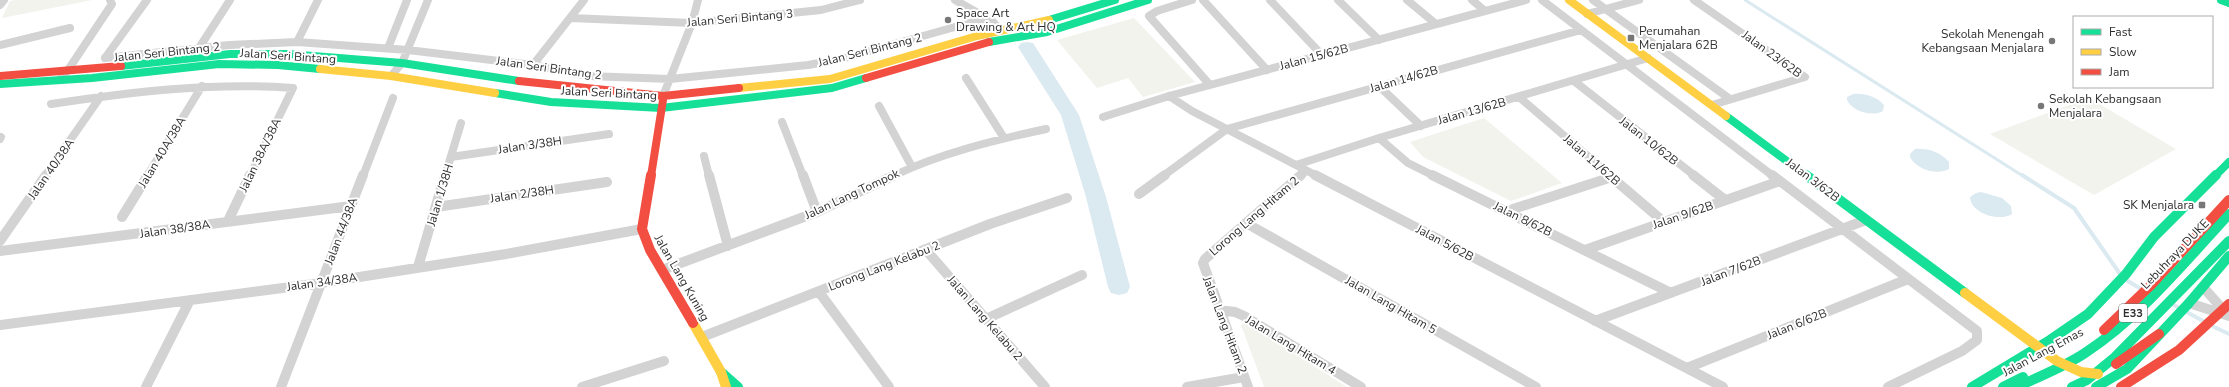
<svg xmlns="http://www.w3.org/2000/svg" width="2229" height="387" viewBox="0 0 2229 387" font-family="'Nunito Sans',sans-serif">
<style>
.green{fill:#f1f3ec}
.water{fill:#dbe9f0}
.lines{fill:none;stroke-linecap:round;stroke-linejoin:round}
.stream-far1{stroke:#dbe9f0;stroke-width:3}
.stream{stroke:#dbe9f0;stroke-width:4}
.river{fill:#dbe9f0;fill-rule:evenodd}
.street-far1{stroke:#d3d3d3;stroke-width:8}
.street{stroke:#d3d3d3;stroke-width:10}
.fast-far1{stroke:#16e098;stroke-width:8}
.fast{stroke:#16e098;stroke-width:10}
.slow-far1{stroke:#ffcf43;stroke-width:8}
.slow{stroke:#ffcf43;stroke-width:10}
.jam-far1{stroke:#f24e42;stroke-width:8}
.jam{stroke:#f24e42;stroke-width:10}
.poi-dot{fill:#777;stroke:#fff;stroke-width:1.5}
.labels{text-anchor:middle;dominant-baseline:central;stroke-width:4;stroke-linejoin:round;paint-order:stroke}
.shield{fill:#fff;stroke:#6d6d6d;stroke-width:1}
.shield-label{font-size:11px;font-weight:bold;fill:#2e2e2e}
.poi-label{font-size:12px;fill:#2e2e2e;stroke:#fff;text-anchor:start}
.street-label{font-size:12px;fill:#2e2e2e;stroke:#fff}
</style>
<rect width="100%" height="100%" fill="#fff"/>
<path class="green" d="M15,0h77l-90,18 8,-17z
M1134,18l61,64 -52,15 -15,-19 -31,10 -40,-48z
M2089,98l87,51 -82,46 -104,-61z
M1484,118l78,65 -51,18 -88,-44 -13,-15z
M1244,322l103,65h-83l-23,-62z"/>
<path class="water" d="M1853,94c11,-1 23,2 31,11l-1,6c-11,6 -30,1 -36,-11v-3z
M1915,149c13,-1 25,3 34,13v7c-12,7 -33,0 -39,-12v-3z
M1981,192l21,6 9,8 1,8c-12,8 -41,0 -42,-17l6,-4z"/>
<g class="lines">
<path class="stream-far1" d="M1745,0l278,176"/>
<path class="stream" d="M2022,175l52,33 46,66
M2126,280l17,10
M2172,304l33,18
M2214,327l15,7"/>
<path class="river" d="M1027,42l6,1 46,72 27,82 24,90 -3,6 -8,2 -8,-2 -3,-6 -22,-90 -25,-82 -43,-68 3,-4z"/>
<path class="street-far1" d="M955,0l37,21 9,9
M1192,0l-35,11 -8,5 61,69
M1203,0l64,70
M1270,0l52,55
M1338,0l41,40
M1407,0l29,24
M1472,0l13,11
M1542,0l231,176
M1593,0l137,99
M1694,0l111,77 -93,28
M0,5l4,-5
M1587,14l52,-14
M570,18l122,5 129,-13 39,-10
M297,42l21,-42
M0,45l70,-17
M199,48l31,-48
M388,48l19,-48
M105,58l124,-13 68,-3 111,8 125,15 55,11 82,3 138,-14 33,-6 146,-41
M105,58l42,-58
M533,65l51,-65
M391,76l11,-13 26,-63
M966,78l38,60
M59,80l9,-10 44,-66 -2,-4
M1574,81l121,95
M1379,86l42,40
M663,96l29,-73 6,-23
M1169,96l23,15 125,65
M1519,97l92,79
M51,104c81,-12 160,-22 242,-16l-43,88
M879,106l33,61
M1103,117l66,-21 357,-96
M782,122l21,54
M1379,138l29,25 26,13
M0,139l1,-2
M704,156l5,20
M451,157l158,-23
M1296,165l83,-27 269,-80
M45,176l56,-80
M147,176l55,-90
M363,176l30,-78
M445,176l16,-53
M893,176c48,-23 102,-36 153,-47
M1163,176l64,-47 354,-99
M1300,176l6,-5"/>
<path class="street" d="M709,175l19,71
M803,175l14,37
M1315,175l408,212
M1432,175l239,118
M1609,175l55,47
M1693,175l32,25
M1772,175l205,156v9l-15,11 -74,36
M1139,194l26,-19
M436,207l171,-25
M1507,211l105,-34
M122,217l26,-42
M228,221l22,-46
M1246,223l290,164
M0,241l46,-66
M926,250l119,137
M1585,250l195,-69
M0,251l351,-45
M418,267l27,-92
M662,270l155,-58 78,-37
M2203,287l23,26
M819,292l70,95
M2189,303l40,13
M1219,310l16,2 9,4 117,71
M986,319l96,-44
M1595,321l271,-101
M0,325l321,-42 185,-29 136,-25
M702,337l288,-113 77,-26
M1687,368l221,-89
M146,387l44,-87
M281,387l82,-212
M582,387l82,-26
M1187,387l57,-10
M1248,387l-45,-124 2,-4 96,-84"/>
<path class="fast-far1" d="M2221,0l8,3
M1049,20l66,-20
M989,42l58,-10 101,-32
M121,66l109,-12h58l114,9 117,18
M0,84l92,-6 127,-14 59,1 42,4
M495,93l56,9 110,6 171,-20 34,-10
M1726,116l81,60
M2215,176l14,-14"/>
<path class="fast" d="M1806,175l159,118
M721,372l17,15
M1972,387l78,-47 38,-26 38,-40 28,-37 62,-62
M2003,387l20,-10
M2017,387c23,-11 47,-20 68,-34 56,-37 99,-90 144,-139
M2072,387l15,-7 28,-23 114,-116
M2096,387l31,-18 62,-66 40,-47"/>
<path class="slow-far1" d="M1569,0l157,116
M320,69l71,7 104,17
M739,88l91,-9 147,-43 72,-16"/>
<path class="slow" d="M1965,293l92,68 24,11 17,2
M693,323l28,49 5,15"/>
<path class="jam-far1" d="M0,76l121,-10
M866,78l123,-36
M519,81l144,15 76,-8
M651,176l12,-76"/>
<path class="jam" d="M651,175l-9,54 8,21 43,73
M2104,330l46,-44 79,-86
M2116,364l43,-30
M2121,387l58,-37 50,-46"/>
</g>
<g class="poi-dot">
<circle cx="948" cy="20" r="4"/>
<rect x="1627" y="34" width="8" height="8" rx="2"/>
<circle cx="2052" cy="41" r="4"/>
<circle cx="2041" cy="106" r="4"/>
<rect x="2198" y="201" width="8" height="8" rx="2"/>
</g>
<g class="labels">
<rect class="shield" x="2119" y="304" width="28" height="18" rx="3"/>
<g class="shield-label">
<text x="2133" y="313">E33</text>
</g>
<g class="poi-label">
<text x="956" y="13">Space Art<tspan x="956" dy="14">Drawing &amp; Art HQ</tspan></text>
<text x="1639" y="31">Perumahan<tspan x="1639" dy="14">Menjalara 62B</tspan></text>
<text x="2044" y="34" text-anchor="end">Sekolah Menengah<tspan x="2044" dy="14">Kebangsaan Menjalara</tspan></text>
<text x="2049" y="99">Sekolah Kebangsaan<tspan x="2049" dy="14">Menjalara</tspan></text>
<text x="2194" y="205" text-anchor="end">SK Menjalara</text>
</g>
<g class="street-label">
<text transform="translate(740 18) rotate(-5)">Jalan Seri Bintang 3</text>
<text transform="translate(870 50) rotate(-14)">Jalan Seri Bintang 2</text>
<text transform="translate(167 52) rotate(-6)">Jalan Seri Bintang 2</text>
<text transform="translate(1772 54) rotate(36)">Jalan 23/62B</text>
<text transform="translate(288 56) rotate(4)">Jalan Seri Bintang</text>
<text transform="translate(1314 57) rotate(-15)">Jalan 15/62B</text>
<text transform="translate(549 68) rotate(8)">Jalan Seri Bintang 2</text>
<text transform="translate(1404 79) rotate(-16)">Jalan 14/62B</text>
<text transform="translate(609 93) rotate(3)">Jalan Seri Bintang</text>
<text transform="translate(1472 111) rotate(-16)">Jalan 13/62B</text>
<text transform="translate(1649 141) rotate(38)">Jalan 10/62B</text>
<text transform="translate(530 145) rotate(-8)">Jalan 3/38H</text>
<text transform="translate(162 152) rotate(-59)">Jalan 40A/38A</text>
<text transform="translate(260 155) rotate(-64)">Jalan 38A/38A</text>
<text transform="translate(1592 160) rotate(41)">Jalan 11/62B</text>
<text transform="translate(51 169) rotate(-55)">Jalan 40/38A</text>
<text transform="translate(1813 180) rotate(37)">Jalan 3/62B</text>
<text transform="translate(522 194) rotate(-8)">Jalan 2/38H</text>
<text transform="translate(852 194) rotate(-25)">Jalan Lang Tompok</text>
<text transform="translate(440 195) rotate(-73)">Jalan 1/38H</text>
<text transform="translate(1683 215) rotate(-19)">Jalan 9/62B</text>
<text transform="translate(1254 216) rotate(-41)">Lorong Lang Hitam 2</text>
<text transform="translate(1523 219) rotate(26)">Jalan 8/62B</text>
<text transform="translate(175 229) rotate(-8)">Jalan 38/38A</text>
<text transform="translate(341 231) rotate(-69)">Jalan 44/38A</text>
<text transform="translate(1445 243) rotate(28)">Jalan 5/62B</text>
<text transform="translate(2175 254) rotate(-46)">Lebuhraya DUKE</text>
<text transform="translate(884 266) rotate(-21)">Lorong Lang Kelabu 2</text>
<text transform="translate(1731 271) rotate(-21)">Jalan 7/62B</text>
<text transform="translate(682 278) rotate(60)">Jalan Lang Kuning</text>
<text transform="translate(322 282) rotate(-8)">Jalan 34/38A</text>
<text transform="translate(1391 305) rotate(30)">Jalan Lang Hitam 5</text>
<text transform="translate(985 318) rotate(49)">Jalan Lang Kelabu 2</text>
<text transform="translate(1797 324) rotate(-22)">Jalan 6/62B</text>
<text transform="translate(1225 325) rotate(69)">Jalan Lang Hitam 2</text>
<text transform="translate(1291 345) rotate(31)">Jalan Lang Hitam 4</text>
<text transform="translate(2043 352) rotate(-28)">Jalan Lang Emas</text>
</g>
</g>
<rect x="2073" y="16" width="140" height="72" fill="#ffffff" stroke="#ababab"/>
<rect x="2081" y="29" width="20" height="6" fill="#16e098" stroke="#ababab"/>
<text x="2109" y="36" font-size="12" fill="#2e2e2e">Fast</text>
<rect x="2081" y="49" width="20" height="6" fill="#ffcf43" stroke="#ababab"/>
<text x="2109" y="56" font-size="12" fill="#2e2e2e">Slow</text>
<rect x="2081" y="69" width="20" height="6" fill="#f24e42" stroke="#ababab"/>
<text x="2109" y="76" font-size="12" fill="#2e2e2e">Jam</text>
</svg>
